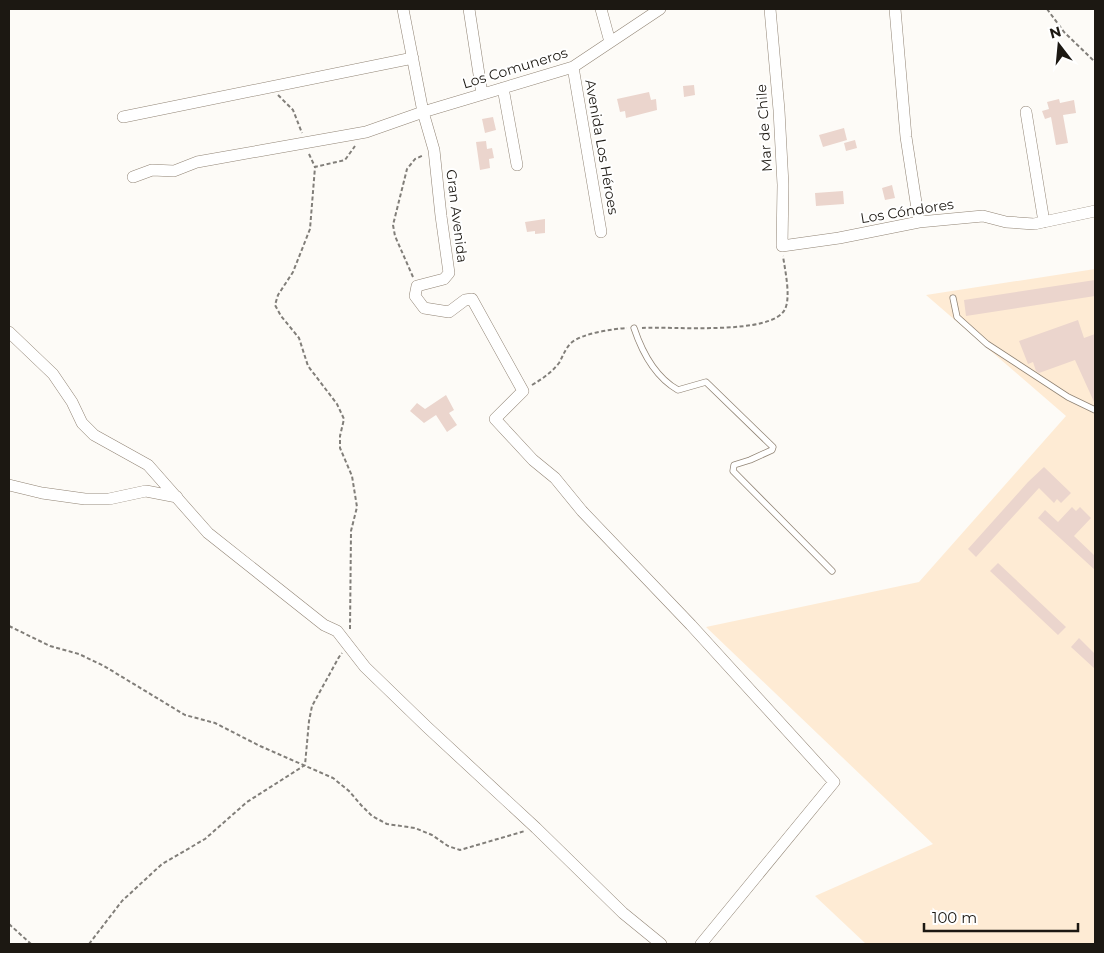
<svg xmlns="http://www.w3.org/2000/svg" width="1104" height="953" viewBox="0 0 1104 953" font-family="Montserrat,sans-serif">
<style>
.built{fill:#feebd4}
.building{fill:#ebd5cd}
.lines{fill:none;stroke-linecap:round;stroke-linejoin:round}
.lane-casing{stroke:#918475;stroke-width:7}
.street-casing{stroke:#918475;stroke-width:12}
.path{stroke:#817e79;stroke-width:2;stroke-dasharray:4 2.5;stroke-linecap:butt}
.lane{stroke:#fff;stroke-width:5.5}
.street{stroke:#fff;stroke-width:11}
.labels{text-anchor:middle;dominant-baseline:central;stroke-width:4;stroke-linejoin:round;paint-order:stroke}
.street-label{font-size:14px;fill:#1c1812;stroke:#fff}
</style>
<rect width="100%" height="100%" fill="#fdfbf7"/>
<path class="built" d="M1095,269v675h-229l-51,-48 118,-52 -227,-217 213,-45 147,-166 -140,-121z"/>
<path class="building" d="M694,85l1,10 -11,2 -1,-11z
M649,92l2,8 5,-1 1,11 -31,8 -1,-7 -5,1 -3,-13z
M1059,99l1,4 14,-3 2,13 -13,2 5,28 -12,2 -5,-28 -6,2 -3,-8 7,-2 -2,-7z
M493,117l3,13 -11,3 -3,-14z
M844,128l3,12 -24,7 -4,-12z
M855,140l2,8 -11,3 -2,-8z
M486,141l1,8 5,-1 2,10 -5,1 1,9 -10,2 -4,-28z
M892,185l3,13 -10,2 -3,-12z
M843,191l1,13 -28,2 -1,-13z
M545,219v14l-10,1v-3l-8,1 -2,-10z
M1095,280v16l-129,20 -2,-16z
M1078,320l6,18 11,-4v70l-20,-44 -36,13 -3,-2 -3,-9 -5,2 -9,-23z
M446,395l8,15 -5,3 8,12 -10,7 -11,-17 -12,8 -14,-12 7,-8 8,6z
M1044,467l27,26 -10,10 -4,-4 -3,4 -15,-15 -63,69 -8,-8 60,-67z
M1072,507l4,4 4,-4 11,11 -17,18 21,20v14l-57,-52 7,-8 13,12z
M998,563l68,64 -8,8 -68,-64z
M1079,638l16,16v15l-24,-22z"/>
<g class="lines">
<g class="lane-casing">
<path id="lane" d="M953,298l4,19 30,27 81,53 27,13
M634,328c8,24 21,49 44,62l28,-8 67,65 -1,3 -22,10 -16,5 -1,6 99,100"/>
</g>
<g class="street-casing">
<path id="street" d="M403,9l20,103 11,38 7,66 8,57 -5,6 -27,7 -2,10 9,12 25,4 16,-12 7,-1 51,92 -28,28 38,41 22,18 27,33 109,114 143,157 -133,162
M469,9l13,85
M601,9l9,33
M770,9l9,101 4,75 -1,61 57,-8 80,-16 64,-6 23,6 28,2 61,-13
M895,9l11,128 13,85
M573,67l28,165
M503,88l14,77
M1026,112l18,110
M123,117l290,-59
M133,177l19,-7 22,1 23,-9 169,-30 57,-20 150,-45 87,-58
M9,332l44,42 19,28 10,21 12,12 54,30 60,68 116,92 13,6 28,36 62,60 109,101 87,85 38,31
M9,485l33,8 43,6h24l37,-8 31,6"/>
</g>
<path class="path" d="M1047,9l17,23 31,30
M278,95l15,15 9,23
M309,154l6,13
M413,277l-18,-41 -2,-11 14,-56 8,-10 9,-4
M642,328c28,-2 131,8 143,-19 6,-12 0,-39 -2,-53
M532,385c10,-6 19,-12 27,-22 4,-7 6,-14 12,-20 11,-10 42,-14 56,-15
M9,626l41,20 29,8 25,12 81,49 30,8 45,23 73,32 16,13 12,14 11,11 15,8 28,4 17,7 16,11 12,4 65,-19
M350,629l1,-98 6,-24 -5,-31 -12,-28v-12l4,-17 -7,-15 -29,-38 -9,-28 -18,-22 -6,-11 3,-10 15,-23 17,-43 5,-62 30,-7 10,-14
M9,924l22,20
M89,944l33,-43 40,-37 43,-25 42,-37 58,-37 4,-44 3,-15 27,-49 3,-4"/>
<use href="#lane" class="lane"/>
<use href="#street" class="street"/>
</g>
<g class="labels">
<g class="street-label">
<text transform="translate(515 68) rotate(-17)">Los Comuneros</text>
<text transform="translate(764 128) rotate(-94)">Mar de Chile</text>
<text transform="translate(602 147) rotate(80)">Avenida Los Héroes</text>
<text transform="translate(907 211) rotate(-9)">Los Cóndores</text>
<text transform="translate(457 216) rotate(83)">Gran Avenida</text>
</g>
</g>
<rect width="1104" height="953" fill="none" stroke="#1c1812" stroke-width="20"/>
<g transform="translate(1059 45) rotate(344)" stroke="#ffffff" stroke-width="4" paint-order="stroke">
<path d="M0-4L9 19L0 12L-9 19Z" fill="#1c1812"/>
<text y="-8" font-size="14" font-weight="bold" text-anchor="middle" fill="#1c1812">N</text>
</g>
<path d="M924 923v8h154v-8" fill="none" stroke="#1c1812" stroke-width="2.5"/>
<text x="932" y="923" font-size="15" fill="#1c1812" stroke="#ffffff" stroke-width="4" paint-order="stroke">100 m</text>
</svg>
